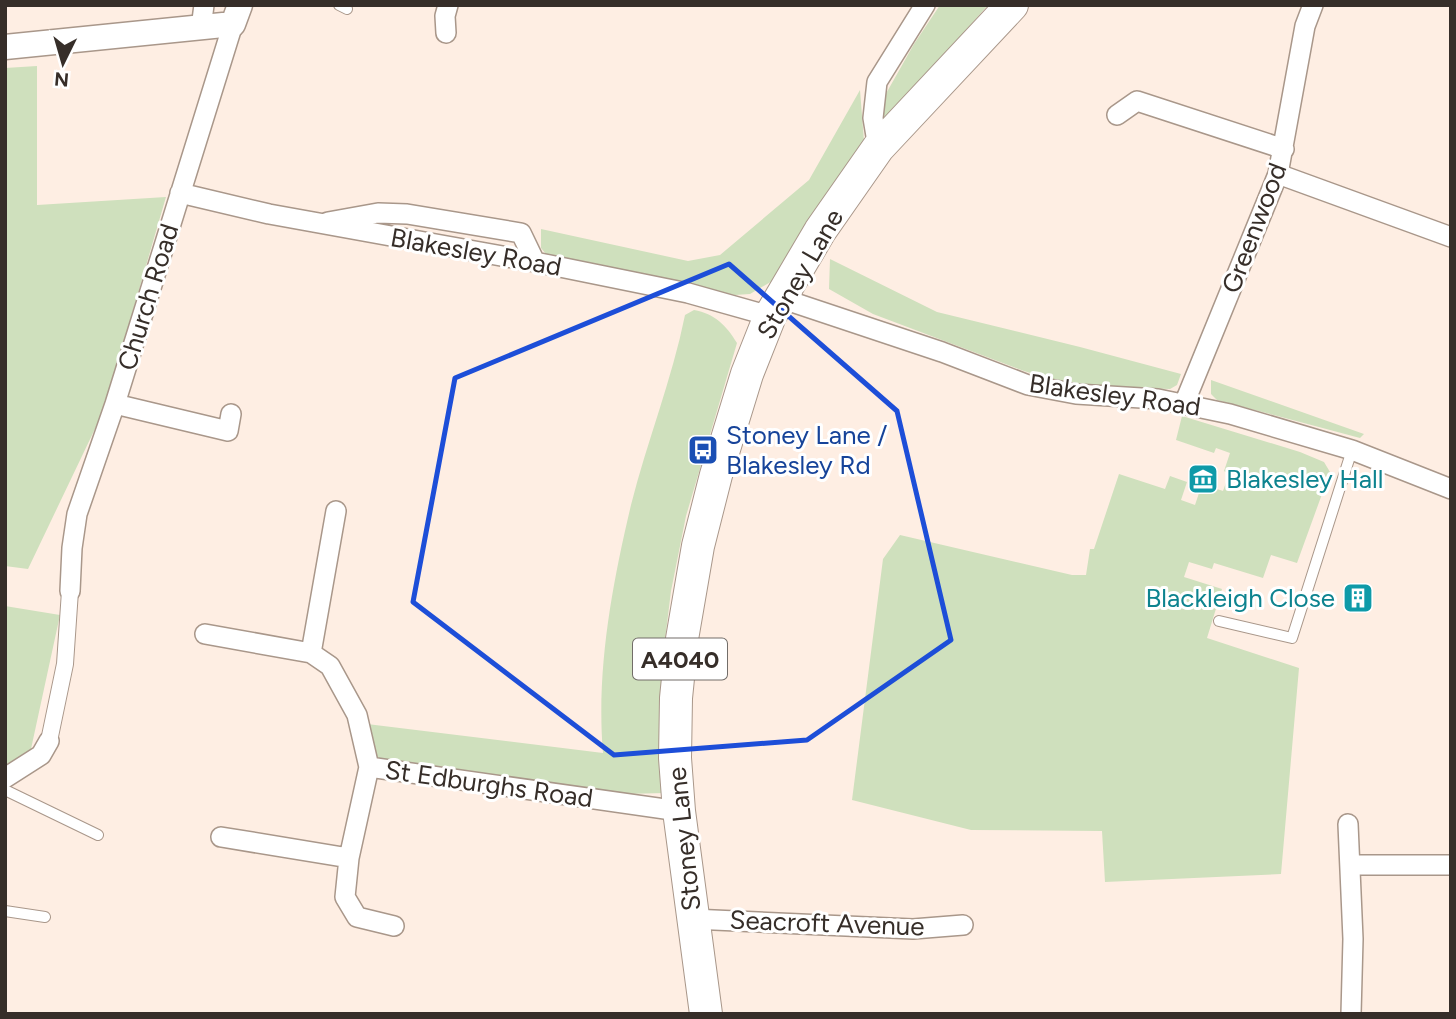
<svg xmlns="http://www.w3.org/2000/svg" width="1456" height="1019" viewBox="0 0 1456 1019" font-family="Figtree,sans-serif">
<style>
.green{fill:#cfe0bd}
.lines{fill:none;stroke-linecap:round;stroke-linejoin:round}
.service-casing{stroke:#a9978a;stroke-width:12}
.pedestrian-casing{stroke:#a9978a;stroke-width:18}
.minor-casing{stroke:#a9978a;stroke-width:22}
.tertiary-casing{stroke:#a9978a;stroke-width:27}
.primary-casing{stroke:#a9978a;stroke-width:34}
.service{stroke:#fff;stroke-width:10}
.pedestrian{stroke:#fff;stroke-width:16}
.minor{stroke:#fff;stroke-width:19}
.tertiary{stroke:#fff;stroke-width:24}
.primary{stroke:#fff;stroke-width:32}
.marked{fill:none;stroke:#1d4ed8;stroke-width:5;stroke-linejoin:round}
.labels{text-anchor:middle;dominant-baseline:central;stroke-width:6;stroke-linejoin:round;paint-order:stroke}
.shield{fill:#fff;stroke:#726d69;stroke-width:2}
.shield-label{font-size:24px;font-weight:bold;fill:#362e29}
.street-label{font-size:26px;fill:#362e29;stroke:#fff}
.transit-label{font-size:26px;fill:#164399;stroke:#fff;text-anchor:start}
.culture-label{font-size:26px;fill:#0d838f;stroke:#fff;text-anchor:start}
</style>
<rect width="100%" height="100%" fill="#feeee3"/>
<path class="green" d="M940,5h48l-108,123 -1,-22 35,-62z
M37,66v139l129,-8 -62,213 -76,159 -23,-3v-498z
M860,90l4,51 -90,139 -24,14 -15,1 -189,-41 -5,-6v-19l147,32 32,-6 89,-75z
M830,259l107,53 143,35 101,27 -4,11 -7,4 -98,-3 -48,-15 -151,-57 -44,-25z
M694,310c21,4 32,15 43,33l-51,173 -15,75 -8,65 2,137 -40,1 -249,-34 -9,-36 236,29c-7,-82 9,-168 28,-248 16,-64 41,-125 54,-190z
M1211,380l153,54 -4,4 -143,-38 -6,-6z
M1182,416l118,36 24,10 6,10 -33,91 -26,-8 -8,23 -49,-15 -2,6 -23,-7 -5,15 38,12 -15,49 92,30 -18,206 -176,8 -3,-51 -131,-1 -119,-30 31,-241 17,-24 172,40h14l4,-26h4l25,-75 46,15 5,-13 17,6 -6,18 14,5 7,-21 21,7 6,-17 -5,-3 6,-18 -14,-5 -2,5 -38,-13z
M5,606l55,9 -29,134 -26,17z"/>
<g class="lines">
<g class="service-casing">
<path id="service" d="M339,5l8,4
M1219,621l73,17 60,-188
M5,790l93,45
M5,911l40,6"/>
</g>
<g class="pedestrian-casing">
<path id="pedestrian" d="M49,741l16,-77 5,-73"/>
</g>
<g class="minor-casing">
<path id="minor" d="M201,28l3,-23
M446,33l-1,-17 3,-11
M1117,115l20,-14 147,48
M878,148l-5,-30 4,-36 48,-77
M1278,174l173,63
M180,193l89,21 266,48 153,31 82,23
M328,222l50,-9 29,1 114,19 14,29
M780,298l162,54 86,33 48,9 82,5 72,15 122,36 99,39
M115,404l113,27 3,-17
M1184,404l94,-230 27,-148 8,-21
M70,591l2,-43 5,-34 38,-110 118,-380
M205,634l106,19 19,13 27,49 12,52 310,44
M311,653l25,-142
M5,778l36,-23 8,-14
M1348,824l5,115 -2,75
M221,837l128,21 20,-91
M349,858l-4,39 12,20 37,9
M1351,865h100
M692,919l221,10 50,-4"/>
</g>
<g class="tertiary-casing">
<path id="tertiary" d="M5,47l228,-23 7,-19"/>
</g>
<g class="primary-casing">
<path id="primary" d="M706,1014l-27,-203 -4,-53 1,-60 6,-59 16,-93 18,-71 31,-101 23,-58 50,-85 58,-83 134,-143"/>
</g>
<use href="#service" class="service"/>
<use href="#pedestrian" class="pedestrian"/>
<use href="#minor" class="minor"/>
<use href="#tertiary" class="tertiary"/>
<use href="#primary" class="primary"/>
</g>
<path class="marked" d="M729,264l168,147 54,229 -144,100 -193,15 -201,-153 42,-224z"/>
<defs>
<g id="bus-square" transform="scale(1.575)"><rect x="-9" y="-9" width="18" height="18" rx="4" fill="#1a4fb4" stroke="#fff"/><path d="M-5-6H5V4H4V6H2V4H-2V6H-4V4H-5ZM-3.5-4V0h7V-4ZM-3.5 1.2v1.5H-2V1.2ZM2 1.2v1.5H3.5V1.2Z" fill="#fff"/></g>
<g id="museum-square" transform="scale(1.575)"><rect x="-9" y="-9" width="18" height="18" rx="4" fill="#0f9aa8" stroke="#fff"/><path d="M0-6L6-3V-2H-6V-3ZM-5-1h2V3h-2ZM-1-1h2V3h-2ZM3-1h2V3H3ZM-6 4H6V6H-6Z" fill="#fff"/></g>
<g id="building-square" transform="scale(1.575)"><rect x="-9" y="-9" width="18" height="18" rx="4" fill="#0f9aa8" stroke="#fff"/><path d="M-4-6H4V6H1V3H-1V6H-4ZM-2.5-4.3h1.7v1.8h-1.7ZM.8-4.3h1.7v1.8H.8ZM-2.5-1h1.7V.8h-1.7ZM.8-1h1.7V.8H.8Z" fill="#fff"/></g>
</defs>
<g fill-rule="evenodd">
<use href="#bus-square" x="703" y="450"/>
<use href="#museum-square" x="1203" y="479"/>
<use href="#building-square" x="1358" y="598"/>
</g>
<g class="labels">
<rect class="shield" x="633" y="638.5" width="94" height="41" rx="5"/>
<g class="shield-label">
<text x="680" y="659">A4040</text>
</g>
<g class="street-label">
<text transform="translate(1254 228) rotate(-69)">Greenwood</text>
<text transform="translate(476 252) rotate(10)">Blakesley Road</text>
<text transform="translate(800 274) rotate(-60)">Stoney Lane</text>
<text transform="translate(148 297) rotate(-73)">Church Road</text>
<text transform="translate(1115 395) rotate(8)">Blakesley Road</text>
<text transform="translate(489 784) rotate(8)">St Edburghs Road</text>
<text transform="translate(684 839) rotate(-96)">Stoney Lane</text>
<text transform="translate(827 923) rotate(2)">Seacroft Avenue</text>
</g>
<g class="transit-label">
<text x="726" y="435">Stoney Lane /<tspan x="726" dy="30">Blakesley Rd</tspan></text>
</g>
<g class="culture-label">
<text x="1226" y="479">Blakesley Hall</text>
<text x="1335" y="598" text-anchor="end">Blackleigh Close</text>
</g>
</g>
<rect width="1456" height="1019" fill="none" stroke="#362e29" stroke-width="14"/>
<g transform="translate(63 63) rotate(185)" stroke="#ffffff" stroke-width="5" paint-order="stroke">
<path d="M0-5L12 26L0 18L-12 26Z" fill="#362e29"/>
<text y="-10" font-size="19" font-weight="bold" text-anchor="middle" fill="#362e29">N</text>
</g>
</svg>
